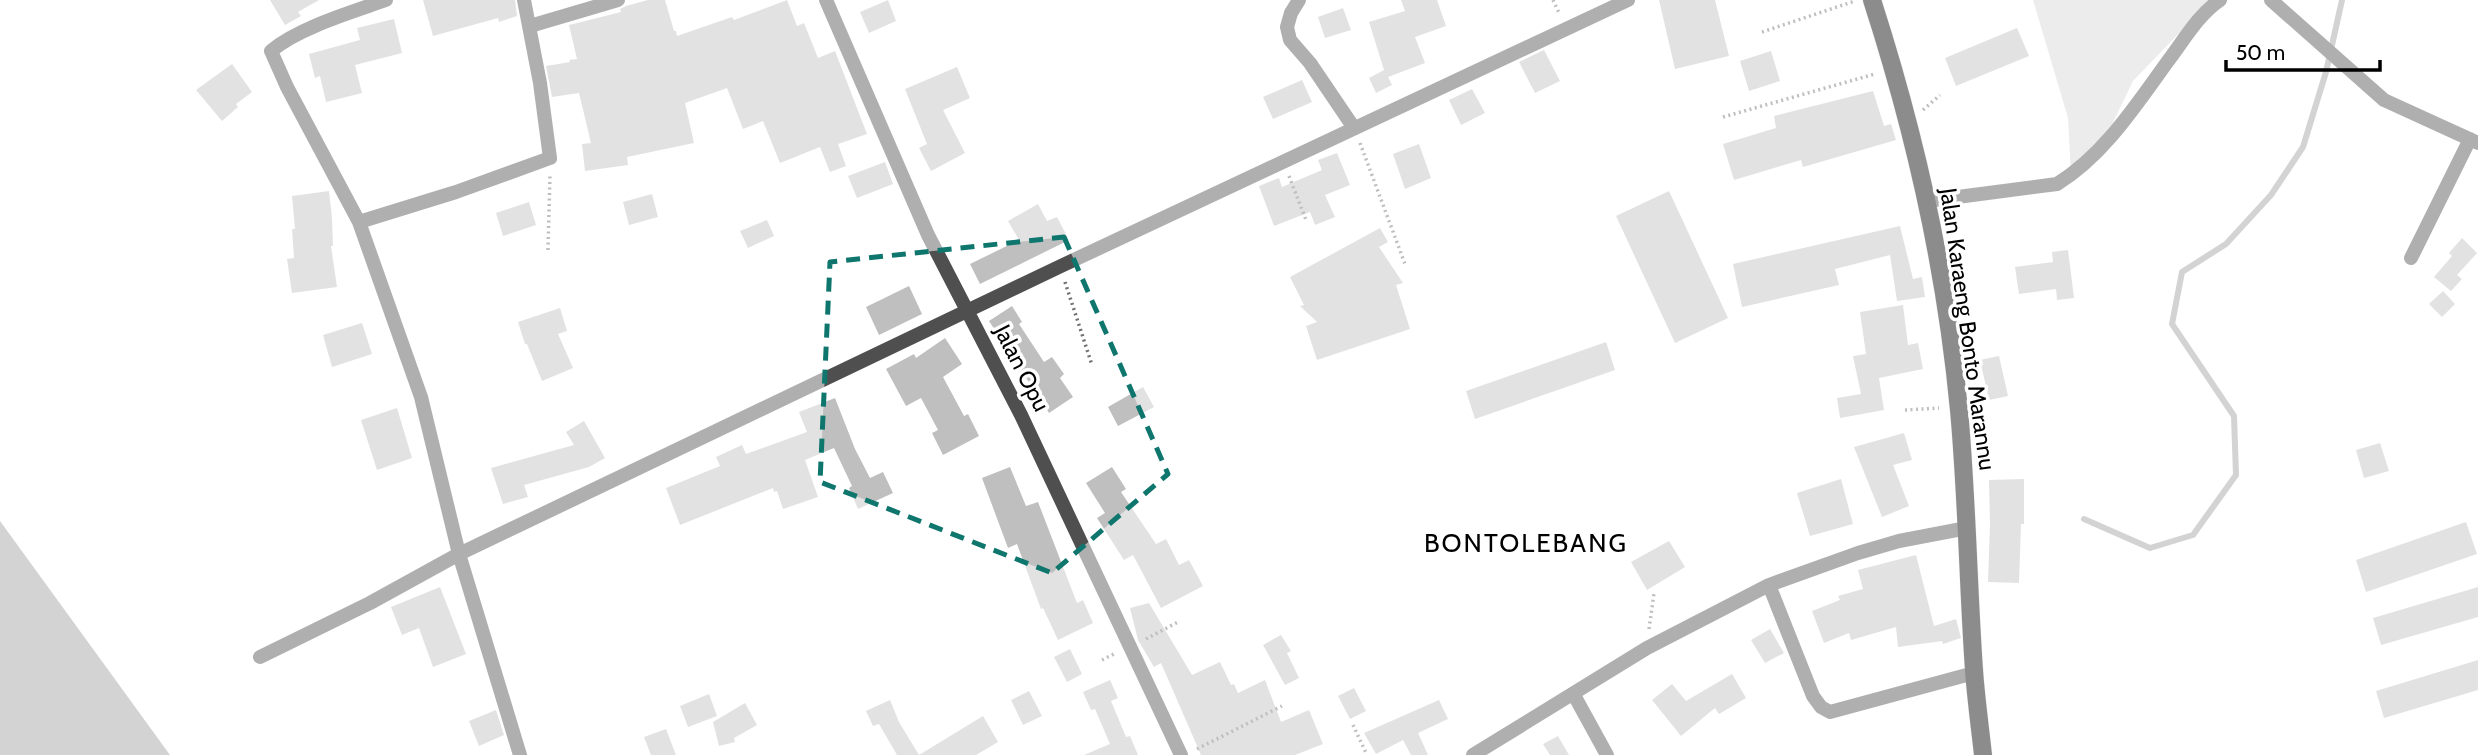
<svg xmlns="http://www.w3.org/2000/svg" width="2478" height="755" viewBox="0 0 2478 755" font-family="Cabin,sans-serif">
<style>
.green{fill:#d6d6d6}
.water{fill:#9d9d9d}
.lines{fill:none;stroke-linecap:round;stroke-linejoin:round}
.stream{stroke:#9d9d9d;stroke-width:6}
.building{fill:#bfbfbf}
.primary-casing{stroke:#dbdbdb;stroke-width:19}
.path{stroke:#717171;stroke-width:3.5;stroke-dasharray:2 3.5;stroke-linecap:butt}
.street{stroke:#4f4f4f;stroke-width:14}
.primary{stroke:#000;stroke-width:18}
.marked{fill:none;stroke:#0f766e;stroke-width:5;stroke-dasharray:14 9;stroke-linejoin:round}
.labels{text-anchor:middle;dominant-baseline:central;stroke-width:7;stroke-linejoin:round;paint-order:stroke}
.street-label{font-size:23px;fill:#000;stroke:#fff}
.quarter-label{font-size:26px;letter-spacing:2px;fill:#000;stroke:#fff}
</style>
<rect width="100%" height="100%" fill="#fff"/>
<path class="green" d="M2033,0h178l-78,81 -27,56 -35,39 -3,-58z"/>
<path class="water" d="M0,521l170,234h-170z"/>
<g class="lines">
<path class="stream" d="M2084,519l66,29 43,-13 43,-60 -2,-59 -62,-92 10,-52 44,-28 45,-49 32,-48 23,-75 16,-72"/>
</g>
<path class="building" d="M270,0h49l-21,12 3,4 -16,9z
M423,0h92l2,16 -18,6 -1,-4 -65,18z
M648,0h17l9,31h2l1,5 55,-19 2,3 53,-20 10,26 7,-3 14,35 17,-7 32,83 -29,10 8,22 -16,6 -10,-25 -40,16 -17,-42 -20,8 -16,-41 -42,15 9,40 -67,14 1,8 -43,6 -3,-27 9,-1 -12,-50 -27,4 -6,-31 24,-4 -1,-2 8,-1 -8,-34 52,-13 -1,-3 6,-3z
M888,0l8,21 -27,12 -9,-21z
M1401,0h36l9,26 -31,11 10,26 -37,14 4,8 -16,8 -7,-15 15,-8 -15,-48 36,-11z
M1659,0h56l14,56 -54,13z
M1343,8l8,22 -26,8 -7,-21z
M394,19l8,34 -47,12 7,28 -36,9 -6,-26 -5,2 -6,-24 51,-14 -3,-12z
M2017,28l12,28 -73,30 -11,-28z
M1544,50l16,31 -25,12 -16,-31z
M1771,51l9,30 -31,10 -9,-30z
M232,64l20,28 -16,12 2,3 -16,14 -26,-31z
M957,67l13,31 -27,12 22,43 -34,18 -12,-23 8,-4 -22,-55z
M1302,80l10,22 -39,17 -10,-22z
M1472,89l13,24 -24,12 -12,-25z
M1873,91l11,35 7,-2 5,16 -93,27 -2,-7 -67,20 -11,-36 53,-16 -2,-12z
M1419,144l12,34 -26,11 -12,-35z
M1337,153l13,32 -25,10 10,22 -20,8 -5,-13 -36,14 -15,-40 20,-8 3,9 40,-17 -4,-10z
M885,162l8,22 -36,14 -9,-22z
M329,191l3,27 1,28h-2l6,41 -45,6 -5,-34 7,-1 -2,-29h3l-3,-33z
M1669,191l59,127 -53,25 -59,-127z
M652,194l6,23 -29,8 -6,-23z
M529,202l7,23 -33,11 -7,-23z
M1038,204l9,17 10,-4 12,23 -89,44 -10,-20 49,-24 -11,-19z
M767,220l7,16 -26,12 -8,-17z
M1900,226l13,53 9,-2 3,20 -28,4 -7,-46 -55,14 4,16 -97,22 -9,-43z
M1380,228l8,14 -9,5 24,36 -7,2 14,44 -93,31 -11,-34 11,-4 -17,-16 4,-1 -14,-28z
M2462,238l15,15 -20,22 5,4 -11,12 -17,-14 18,-21 -3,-3z
M2068,250l6,48 -17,2 -1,-11 -37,5 -4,-27 38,-5 -1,-10z
M909,286l13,28 -43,21 -13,-28z
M2443,291l12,13 -13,13 -13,-13z
M1903,305l5,40 10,-2 5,26 -44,9 5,32 -44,8 -3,-20 24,-4 -8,-38 13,-2 -6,-42z
M1012,306l10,16 -3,2 25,38 8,-5 12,17 -4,4 13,19 -24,16 -60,-92z
M560,308l7,23 -9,3 15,34 -31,13 -15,-37h-2l-7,-22z
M362,323l10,31 -40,13 -9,-32z
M945,338l17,26 -19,13 21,39 4,-2 11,22 -36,19 -11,-22 6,-3 -17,-32 -15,8 -20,-37 28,-15 2,4z
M1606,342l9,28 -140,49 -9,-28z
M1999,356l9,40 -19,4 -9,-40z
M1143,387l11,20 -36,19 -10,-19z
M835,398l20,51 15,29 13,-6 10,21 -35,16 -9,-21 3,-2 -18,-38 -29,12 13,37 -35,12 -6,-18 -3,1 -1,-4 -93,37 -14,-37 54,-22 -4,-9 26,-12 4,9 61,-22 -8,-20z
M397,408l15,50 -35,12 -16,-50z
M584,421l21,37 -16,9 -65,18 4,12 -25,7 -12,-36 83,-23 -8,-13z
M1904,433l8,27 -19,5 16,41 -27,11 -28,-70z
M2380,443l9,28 -25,7 -8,-28z
M1010,467l16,39 12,-4 39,101 6,-3 10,23 -35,17 -15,-32 -2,1 -24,-65 -9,4 -26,-70z
M1112,467l14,22 -5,3 35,52 10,-5 13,26 10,-5 14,26 -42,22 -28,-53 -9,5 -27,-42 8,-5 -19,-30z
M1841,479l12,45 -43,12 -13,-43z
M2024,479v45h-3l-2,59 -31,-1 2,-58 -1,-44z
M2466,522l11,32 -111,38 -10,-32z
M1669,541l16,26 -38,23 -16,-28z
M1916,555l18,71 22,-7 5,19 -18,6 -1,-3 -44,6 -2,-20 -45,13 -2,-7 -25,10 -12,-32 28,-11 -2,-4 25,-7 -5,-19z
M440,587l26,67 -33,13 -14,-39 -17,7 -11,-28z
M2478,587v30l-97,28 -8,-27z
M1149,603l43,72 28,-13 11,23 3,-1 4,9 27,-13 16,42 28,-12 14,34 -28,11h-94l-40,-92 -7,4 -16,-27 -8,-32z
M1770,629l14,24 -19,10 -14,-23z
M1281,635l10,16 -4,2 12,25 -14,7 -22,-40z
M1070,649l12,25 -15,8 -13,-25z
M2478,660v30l-94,28 -8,-27z
M1732,674l14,24 -27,16 -4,-6 -34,28 -29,-36 20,-16 14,17z
M1110,680l8,18 -7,3 15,36 4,-1 8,19h-54l26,-11 -15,-35 -4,1 -8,-18z
M1354,688l12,23 -16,8 -12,-23z
M1029,691l13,25 -19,9 -12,-25z
M709,694l8,22 -29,11 -8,-21z
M890,700l9,22 20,33h-22l-18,-31 -6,2 -7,-15z
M1439,700l9,19 -30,14 10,22h-17l-8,-15 -27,14 -12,-21z
M745,703l12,22 -23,13 1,4 -16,4 -6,-24z
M496,710l8,25 -25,11 -10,-25z
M983,716l15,26 -22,13h-57z
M666,729l10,26h-25l-7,-18z
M1558,736l11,19h-19l-7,-11z"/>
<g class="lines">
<g class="primary-casing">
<path id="primary" d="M1872,0c43,133 74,271 87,410 8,87 9,174 15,260 2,29 6,57 9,85"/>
</g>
<path class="path" d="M1553,0l6,13
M1762,32l93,-31
M1923,110l17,-15
M1723,117l152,-43
M1360,143l45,121
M1289,176l17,44
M548,250l2,-75
M1065,282l27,83
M1905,410l34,-2
M1649,629l5,-36
M1146,639l32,-17
M1102,660l12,-6
M1353,725l14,30
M1197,749l85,-43"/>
<path class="street" d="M386,0c-34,12 -88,28 -115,51l16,36 72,135 62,175 38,157 61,201
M826,0l102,235 93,180 160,340
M1299,0l-8,13 -4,14 3,13 20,23 44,65
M2271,0l113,100 94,43
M530,26l88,-26
M1927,201l130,-17c47,-29 79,-79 111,-123 16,-21 30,-46 52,-61
M359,222l97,-30 94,-34 -10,-75 -16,-83
M2411,258l59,-119
M1769,585l89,-32 41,-12 68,-13
M260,657l110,-54 89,-49 602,-288 567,-266
M1574,695l33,60
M1473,755l174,-107 122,-63 44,111 8,11 9,5 144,-39"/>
<use href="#primary" class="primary"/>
</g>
<path d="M0 0H2478V755H0ZM1064,237l104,237 -116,99 -232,-91 10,-220z" fill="#fff" fill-opacity=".55" fill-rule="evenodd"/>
<path class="marked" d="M1064,237l104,237 -116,99 -232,-91 10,-220z"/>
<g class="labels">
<g class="street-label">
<text transform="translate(1968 329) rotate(82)">Jalan Karaeng Bonto Marannu</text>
<text transform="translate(1022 368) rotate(63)">Jalan Opu</text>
</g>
<g class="quarter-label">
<text x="1526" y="543">BONTOLEBANG</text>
</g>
</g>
<path d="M2226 60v10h154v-10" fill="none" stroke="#000000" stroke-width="3.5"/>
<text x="2236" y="60" font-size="21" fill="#000000" stroke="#ffffff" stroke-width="5" paint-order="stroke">50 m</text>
</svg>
